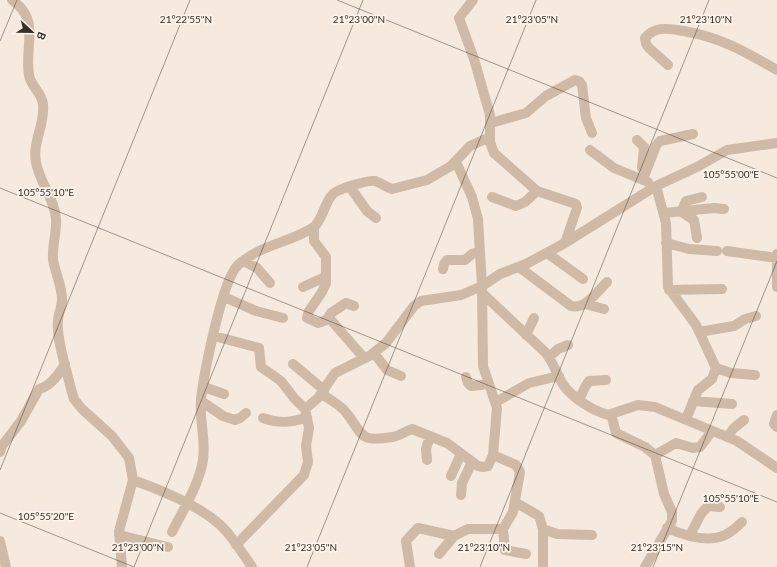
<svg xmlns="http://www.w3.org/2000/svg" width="777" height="567" viewBox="0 0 777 567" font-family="Lato,sans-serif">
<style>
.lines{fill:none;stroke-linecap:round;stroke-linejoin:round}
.minor{stroke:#cebaa7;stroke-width:10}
.ticks{fill:none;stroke:#3a2e28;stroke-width:1;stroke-opacity:0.45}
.ticks-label{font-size:10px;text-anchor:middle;fill:#3a2e28;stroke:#fcf4ea;stroke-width:3.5;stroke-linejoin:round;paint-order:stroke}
</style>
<rect width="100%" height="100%" fill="#f5eadd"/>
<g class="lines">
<path class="minor" d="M12,0c29,20 12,47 17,75 2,12 14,19 14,30 2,20 -11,38 -7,57 3,20 19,37 20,57 1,13 -4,26 -3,40 2,14 9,26 9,41 0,7 -4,14 -4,21 -2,18 9,50 13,68l3,10 8,10 30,27 17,22 4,22 -14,51 3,36
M473,0l-14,18 15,41 16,56v27l4,11 43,38 39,13 1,4 -12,35
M668,65l-19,-17 -3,-4 -1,-6c11,-13 24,-9 39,-7 38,7 60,20 93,39
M491,123l35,-10 20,-17 29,-16 4,1 3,4 4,33 6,15
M637,140l7,7 -2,21
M590,150l24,18 34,14
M643,179l13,-33 4,-5 33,-7
M656,186l10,37 2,64 28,38 20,43 -4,11 -14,11 -12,29
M350,187l17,24 9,7
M492,197l24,9 9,-4 12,-11
M682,210l4,-9 16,-4
M680,211l14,9 3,18
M664,213l50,-5 10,1
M314,227v14l12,16v26l-4,9 -13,19 -2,7 11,5 12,-4 34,39
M666,243l23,6 28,2
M727,251l50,7
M547,253l36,26
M777,254v33
M244,261l13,7 13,15
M519,267l52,39c14,4 26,-14 36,-24
M443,269l1,-5 3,-4h18l7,-6 8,-3
M303,287l22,-10
M669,290l53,-1
M482,293l63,59c8,10 11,20 17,31 9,14 29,27 46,32l30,-10 17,2 82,34 40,27
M224,297l32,14 27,7
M585,304l19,5
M327,319l4,-6 15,-10 8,3
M699,332l35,-6 11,-7 11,-3
M526,335l8,-17
M214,336l45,12 2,19 20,14 13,17 11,11 4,19 -3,18 2,16 -4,13 -68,70
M374,353l13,17 14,6
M549,357l9,-8 10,-4
M293,364l31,26
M716,368l15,5 24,2
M466,377l2,6 3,3 11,-1
M204,387l20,7
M322,394c7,5 16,10 22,16 20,23 12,33 48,27 8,-1 13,-6 20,-8l35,14 31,23 5,1 5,-1 5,-11 4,-47 -14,-42 -1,-80 -4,-67 -6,-22 -16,-35
M579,400l6,-13 4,-6 17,-1
M201,401l22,15 12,4 5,-2 6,-5
M693,401l39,3
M496,402l33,-19 30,-7
M305,409l13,-11 17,-25 36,-18 15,-12 28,-37 7,-5 40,-6 21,-9 18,-12 26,-10 39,-21 91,-57 41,-19 30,-17 50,-7
M611,414l5,19 29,14 10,8 9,39 8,18v9l-27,46
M777,415l-3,9 3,3
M263,418c16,6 29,5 44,-1
M727,437l7,-9 10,-8
M0,452l2,-6 19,-25 18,-32c12,-3 20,-15 26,-25
M655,455l21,-12 17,5 7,-1 12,-16
M427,460l-1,-11 4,-13
M451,476l10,-22
M133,480c28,10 74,28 94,52 9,11 17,23 25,35
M461,495l1,-12 10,-21
M515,502l24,14 4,13v38
M667,528c16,7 41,15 58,7 6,-3 12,-8 17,-13
M503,529l2,21 21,4
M543,529l14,5 35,1
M172,532c11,-22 27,-47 31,-72 3,-20 -4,-41 -2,-61 3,-25 21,-119 37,-134 23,-21 52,-22 76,-38 9,-8 10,-23 18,-32 4,-6 36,-15 43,-14 6,2 11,6 17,8l35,-9 24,-14 19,-20 20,-9
M119,535l49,12
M690,535l11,-21 7,-8 12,1
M0,541l6,26
M439,554l15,-18
M410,567l-4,-26 12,-13 36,8 14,-7h35l10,-17 7,-40 -4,-7 -23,-10"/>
</g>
<path class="ticks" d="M337,0l440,178M0,41l17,-41M0,188l777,314M0,470l190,-470M0,513l134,54M134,567l229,-567M307,567l229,-567M480,567l229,-567M653,567l124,-306"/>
<g class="ticks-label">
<text x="186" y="23">21°22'55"N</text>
<text x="359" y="23">21°23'00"N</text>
<text x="532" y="23">21°23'05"N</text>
<text x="706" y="23">21°23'10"N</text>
<text x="731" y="178">105°55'00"E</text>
<text x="46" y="196">105°55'10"E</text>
<text x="731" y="502">105°55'10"E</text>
<text x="46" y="520">105°55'20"E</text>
<text x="138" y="551">21°23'00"N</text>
<text x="311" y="551">21°23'05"N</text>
<text x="484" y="551">21°23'10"N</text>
<text x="657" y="551">21°23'15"N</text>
</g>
<g transform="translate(32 32) rotate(112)" stroke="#fcf4ea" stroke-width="3" paint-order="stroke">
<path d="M0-3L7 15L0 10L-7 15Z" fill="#3a2e28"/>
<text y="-6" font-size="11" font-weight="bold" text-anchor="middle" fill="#3a2e28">B</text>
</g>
</svg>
